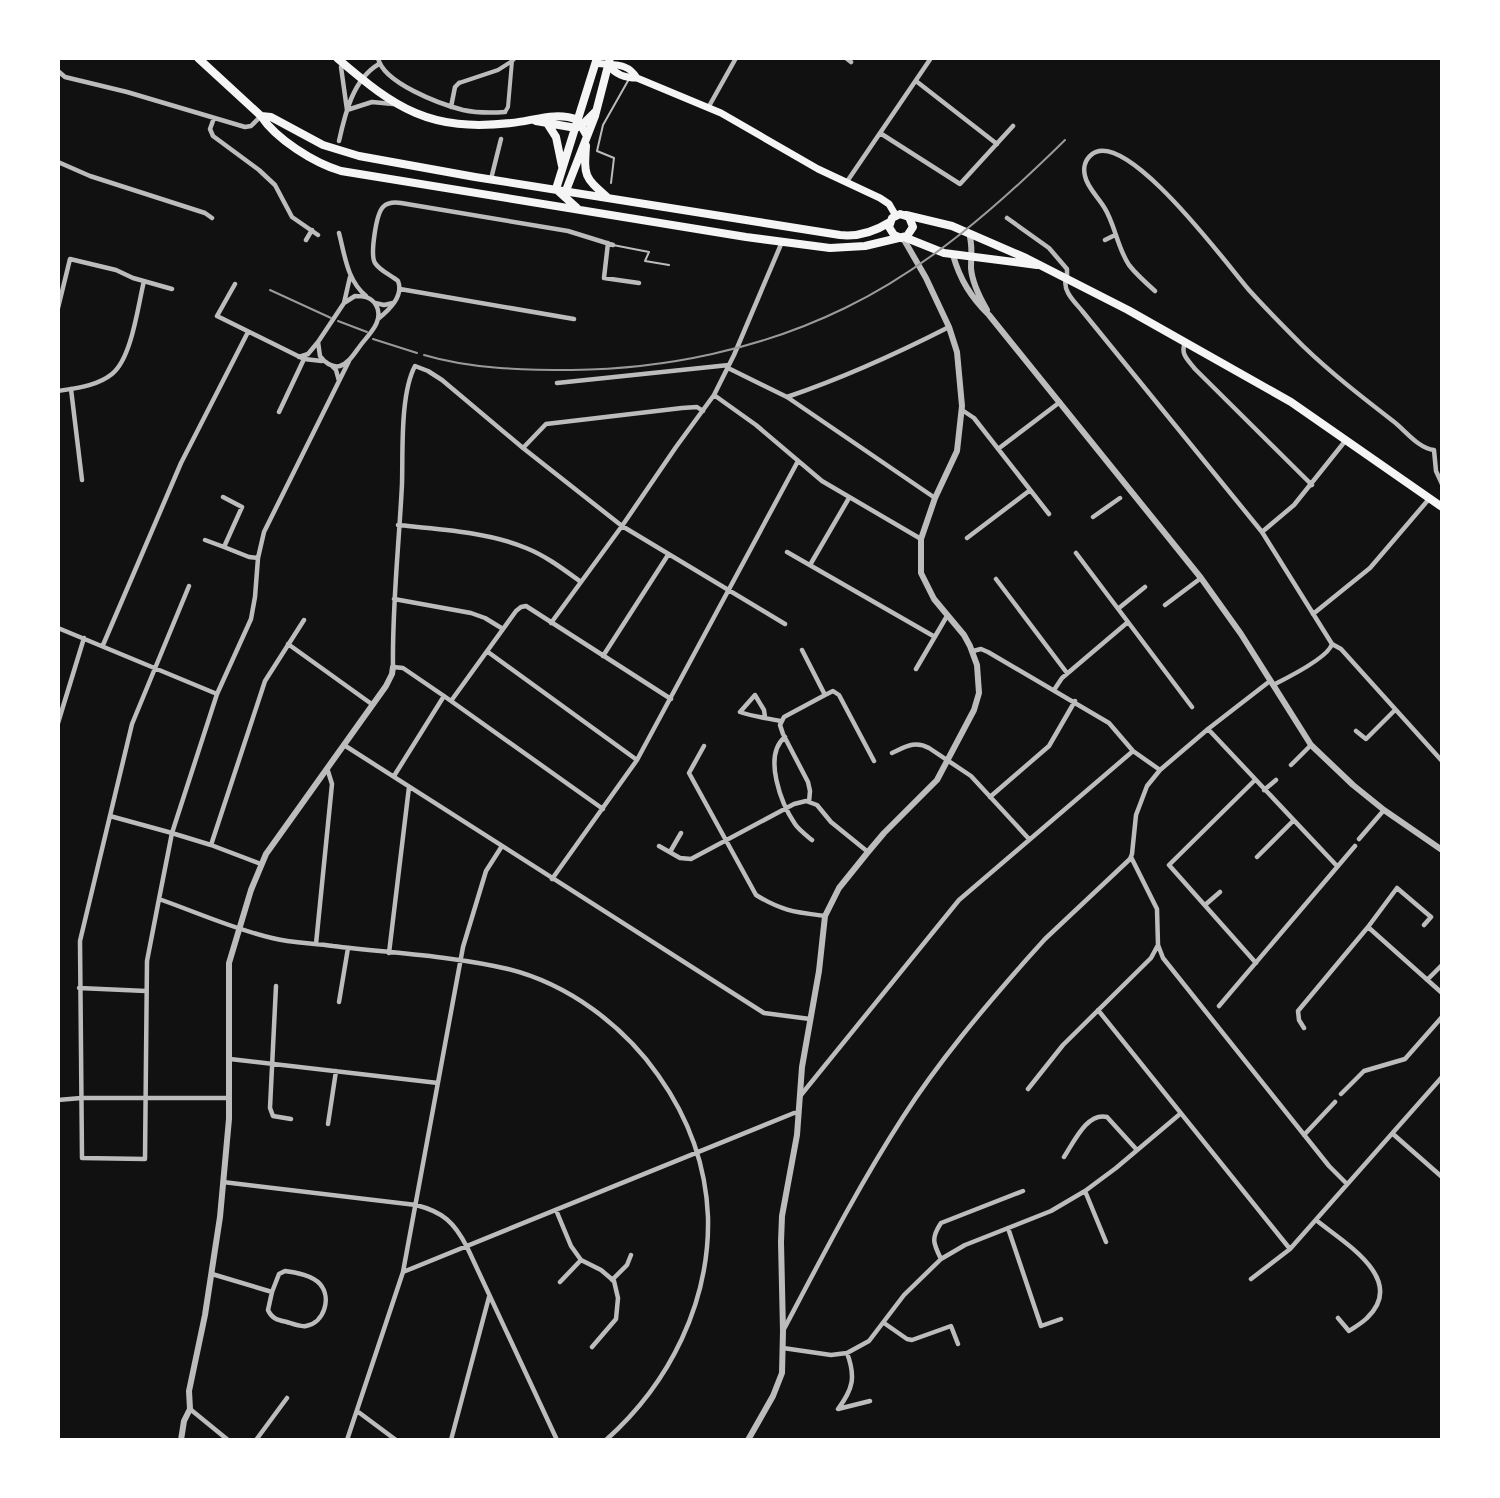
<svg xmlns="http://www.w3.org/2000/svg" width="1500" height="1498" viewBox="0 0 1500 1498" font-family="'PT Sans',sans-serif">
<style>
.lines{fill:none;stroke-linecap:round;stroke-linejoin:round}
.service{stroke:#bcbcbc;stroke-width:2}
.pedestrian{stroke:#bcbcbc;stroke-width:4}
.minor{stroke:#bcbcbc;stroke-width:4.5}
.tertiary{stroke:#bcbcbc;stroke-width:6}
.secondary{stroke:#f5f5f5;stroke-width:7}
.primary{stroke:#f5f5f5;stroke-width:8}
.rail{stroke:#9a9a9a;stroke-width:2}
</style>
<rect width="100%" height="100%" fill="#111"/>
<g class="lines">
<path class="service" d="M611,183l3,-25 -17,-7 6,-26 26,-46
M613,245l36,7 -4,9 24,4"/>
<path class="pedestrian" d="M459,83l39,-13 14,-9
M505,112l3,-5 4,-46 3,-3"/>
<path class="minor" d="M378,58c5,25 62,46 85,52 14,3 28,3 42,2
M846,58l5,4
M343,64l-2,3 6,43
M58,71l7,6 62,15 118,35 6,-1 10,-10
M916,81l81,63
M451,107l4,-20 4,-4
M708,108l28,-50
M347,110l25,-8 21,2
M214,118l-4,11 3,7 46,34 16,15 17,32 26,18
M880,133l80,51 53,-58
M339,141c6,-27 14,-62 40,-77
M58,162l32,14 115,37 7,5
M491,179l10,-40
M846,183l85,-125
M1007,218l42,30 18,21v10
M339,233c6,23 8,47 27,63
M306,240l6,-10
M1105,240l10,-5
M608,243l-4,35 35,5
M1066,279c-4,12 10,24 17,33l179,220 70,112
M235,284l-18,32 87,43 18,2
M400,289l174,30
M1155,291c-9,-8 -19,-17 -26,-26 -12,-18 -14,-41 -25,-58 -6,-10 -17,-20 -19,-31 -2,-8 0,-16 6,-21 34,-30 137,111 158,135 17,19 35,37 54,56 28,27 59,51 90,75 12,9 26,28 41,29l2,21 6,13
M355,296c9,0 16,1 21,9 9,16 -8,30 -16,41 -6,8 -11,17 -20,20 -8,2 -16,-4 -20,-10l-2,-14 26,-39z
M344,303l6,-26
M375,303l9,2 9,-2
M58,308l12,-49 46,11 17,8 39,11
M378,319c11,-9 26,-23 20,-38 -7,-6 -18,-10 -23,-18 -5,-8 1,-49 8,-56 5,-5 11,-5 18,-4l167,28 45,14
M1185,343c-5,11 3,17 10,26l117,116
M299,357l9,-3 10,-12
M332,366l4,4 3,11
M728,368l59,29 148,101
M557,383l172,-18
M71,389l11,91
M58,391c19,-3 39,-5 54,-17 20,-16 26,-69 32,-93
M714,395l42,30 66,56 99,58
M787,397c56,-19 109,-43 162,-70
M962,410l12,8 75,96
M279,412l25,-53
M523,448l23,-24 136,-16 15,-1 6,4
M998,449l62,-47
M223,497l19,10 -18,40 25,10 9,1
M1093,517l27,-19
M398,525c40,4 90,7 128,23 20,8 37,21 55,34
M1262,532l32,-27 52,-65
M967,538l62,-47
M205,540l19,7
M787,552l148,85
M1076,553l116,154
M810,565l39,-67
M996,579l71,94
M189,586l-57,138 -52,217 2,217 63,1 2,-198 12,-62 13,-66 45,-139 34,-75 4,-22 3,-39 6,-26 85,-171
M394,599l77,14 14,5 18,11
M1165,605l36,-27
M1119,608l26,-21
M1313,614l57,-46 59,-69
M551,623l71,-97 54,-79 38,-52 20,-40 48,-113
M58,628l159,66
M288,644l85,61
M1332,644l9,5 101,112
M103,645l78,-182 67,-131
M802,650l23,45 -41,22 -4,8 3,9 25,48 2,9 -1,11
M973,651l8,-2 7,3 121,71 24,28 27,19
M488,652l149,108
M603,656l65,-101
M916,669l31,-53
M1273,685c14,-7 55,-27 59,-41
M1054,690l8,-12 66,-56
M825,695l8,-4 6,4 35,66
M451,701l65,-90 5,-4 5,-1 145,93
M765,717l-1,-7 -9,-15 -15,17c14,5 27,6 40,9
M58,723l26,-85
M1208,729l129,137
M1356,731l10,8 29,-29
M785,737c-23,19 -3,68 10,87 4,6 11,11 17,16
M344,745l420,268 46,6
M704,746l-15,27 67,122c26,16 39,17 69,21
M892,753c13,-6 23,-13 37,-5l42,28 58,63
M1291,765l20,-20
M394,776l50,-80
M1255,780l-86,85 87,98
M1264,790l12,-10
M990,797l59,-51 26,-45
M603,809l-159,-113 -41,-28 -10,-1c-1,-61 6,-122 9,-183 1,-32 -2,-90 13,-118l13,5 14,9 81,68 99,78 163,98
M110,816l62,17
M175,834l36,11 50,19
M1359,839l25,-29
M211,845l54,-164 39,-61
M659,846l21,12 11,1 103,-55 12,-3 11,4 14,17 37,30
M670,852l11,-19
M1131,857l26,52 1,36 5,13 166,208 18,18
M1257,857l36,-36
M552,879l85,-119 161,-299
M159,899c37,13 74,30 113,39 19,5 41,5 61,8 57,7 121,10 175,23 60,15 115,56 150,106 30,42 48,90 50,142 2,85 -38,166 -102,223
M1205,905l15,-13
M1424,925l7,-8 -34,-29 -29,39 74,66
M316,944l16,-160 -5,-16
M389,953l20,-166
M1427,980l15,-15
M276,986l-6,122 3,8 18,3
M79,988l67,3
M339,1002l9,-54
M1219,1006l136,-160
M1098,1010l192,239
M1304,1028l-5,-8 -1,-9 70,-84
M230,1059l208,24
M1028,1089l35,-44 88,-87 7,-13
M1341,1094l23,-23 41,-12 37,-42
M801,1095l158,-195 174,-149
M58,1100l23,-2h148
M328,1124l8,-53
M1393,1134l49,43
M1304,1135l31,-33
M1064,1157c10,-15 23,-45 43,-40l30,33
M223,1182l193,23c27,7 38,17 51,42l90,193
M1085,1191l21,51
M556,1210l15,36 10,14 20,10 13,11 4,17 -2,21 -24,28
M1316,1220c27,22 92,59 51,98 -5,5 -12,9 -18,13l-11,-13
M1008,1228l33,98 20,-7
M941,1259c-8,-16 -10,-21 0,-36l82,-32
M285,1271c11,1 28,5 35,13 12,14 4,39 -14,42 -6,1 -13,-2 -19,-4 -9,-2 -15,-3 -19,-12l4,-18 7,-18z
M403,1272l391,-159h5
M212,1274l60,18
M1251,1279l39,-30 152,-172
M612,1280l15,-15 4,-10
M560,1282l21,-22
M884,1323l23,16 5,1 39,-14 7,18
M784,1329c38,-72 75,-144 119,-212 36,-56 80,-108 124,-158l18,-20 85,-80 2,-5 4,-39 11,-29 13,-16 48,-41 62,-48
M783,1348l48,7 16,-2 22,-12 35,-46 37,-36 24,-14 86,-34 34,-20 31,-23 64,-54
M847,1353c9,24 6,36 -9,56l32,-8
M190,1409l38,31
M357,1411l39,29
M256,1440l31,-42
M347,1440l56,-168 60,-325 23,-76 16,-25
M451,1440l38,-143"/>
<path class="tertiary" d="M969,233c4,13 2,22 2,35 1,14 9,30 16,42
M953,255c7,25 18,42 36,60l212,263 40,56 70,111 42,40 31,25 58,40
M181,1440l3,-19 6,-12 -1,-18 16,-76 15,-98 9,-98v-156l22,-73 15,-36 120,-168 6,-12 1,-7
M748,1440l25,-44 9,-23 1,-42 -2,-89 1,-26 15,-81 5,-68 17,-96 6,-55 14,-28 29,-36 16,-19 53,-53 37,-70 5,-17 -2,-28 -7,-19 -6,-11 -30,-36 -13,-26v-34l14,-41 22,-47 5,-45 -5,-54 -8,-25 -23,-49 -23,-40"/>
<path class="secondary" d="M596,63c16,3 31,-2 41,15
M609,66c7,9 17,12 28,12l84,35 97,56 62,29 9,6 7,12"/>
<path class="primary" d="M198,58l63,58c15,23 53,47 80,55l405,66 84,11 35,-2 42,-10 6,-9 -4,-10 -9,-3 -8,4 -3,9 5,8 7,3
M337,58c59,51 93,74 174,65 22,-2 45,-12 67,-3l9,16
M261,116l10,1 52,28 36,11 116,21 365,58c18,2 34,-3 50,-13
M536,121l40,7 6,-3 13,-13
M547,123l9,14 6,29
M586,146c-2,30 -2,31 21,51
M565,193l30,-77 15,-58
M577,208l-21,-19 41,-131
M906,215l46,11 74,32 102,52 163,92 151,105
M904,237l40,16 93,12"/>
<path class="rail" d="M270,290l61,28
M338,321l29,11
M373,339l44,14
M424,355c47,14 99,15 148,15 94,-1 189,-21 273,-62 83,-40 155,-104 220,-168"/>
</g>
<rect width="1500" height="1498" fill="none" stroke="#ffffff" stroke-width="120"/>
</svg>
